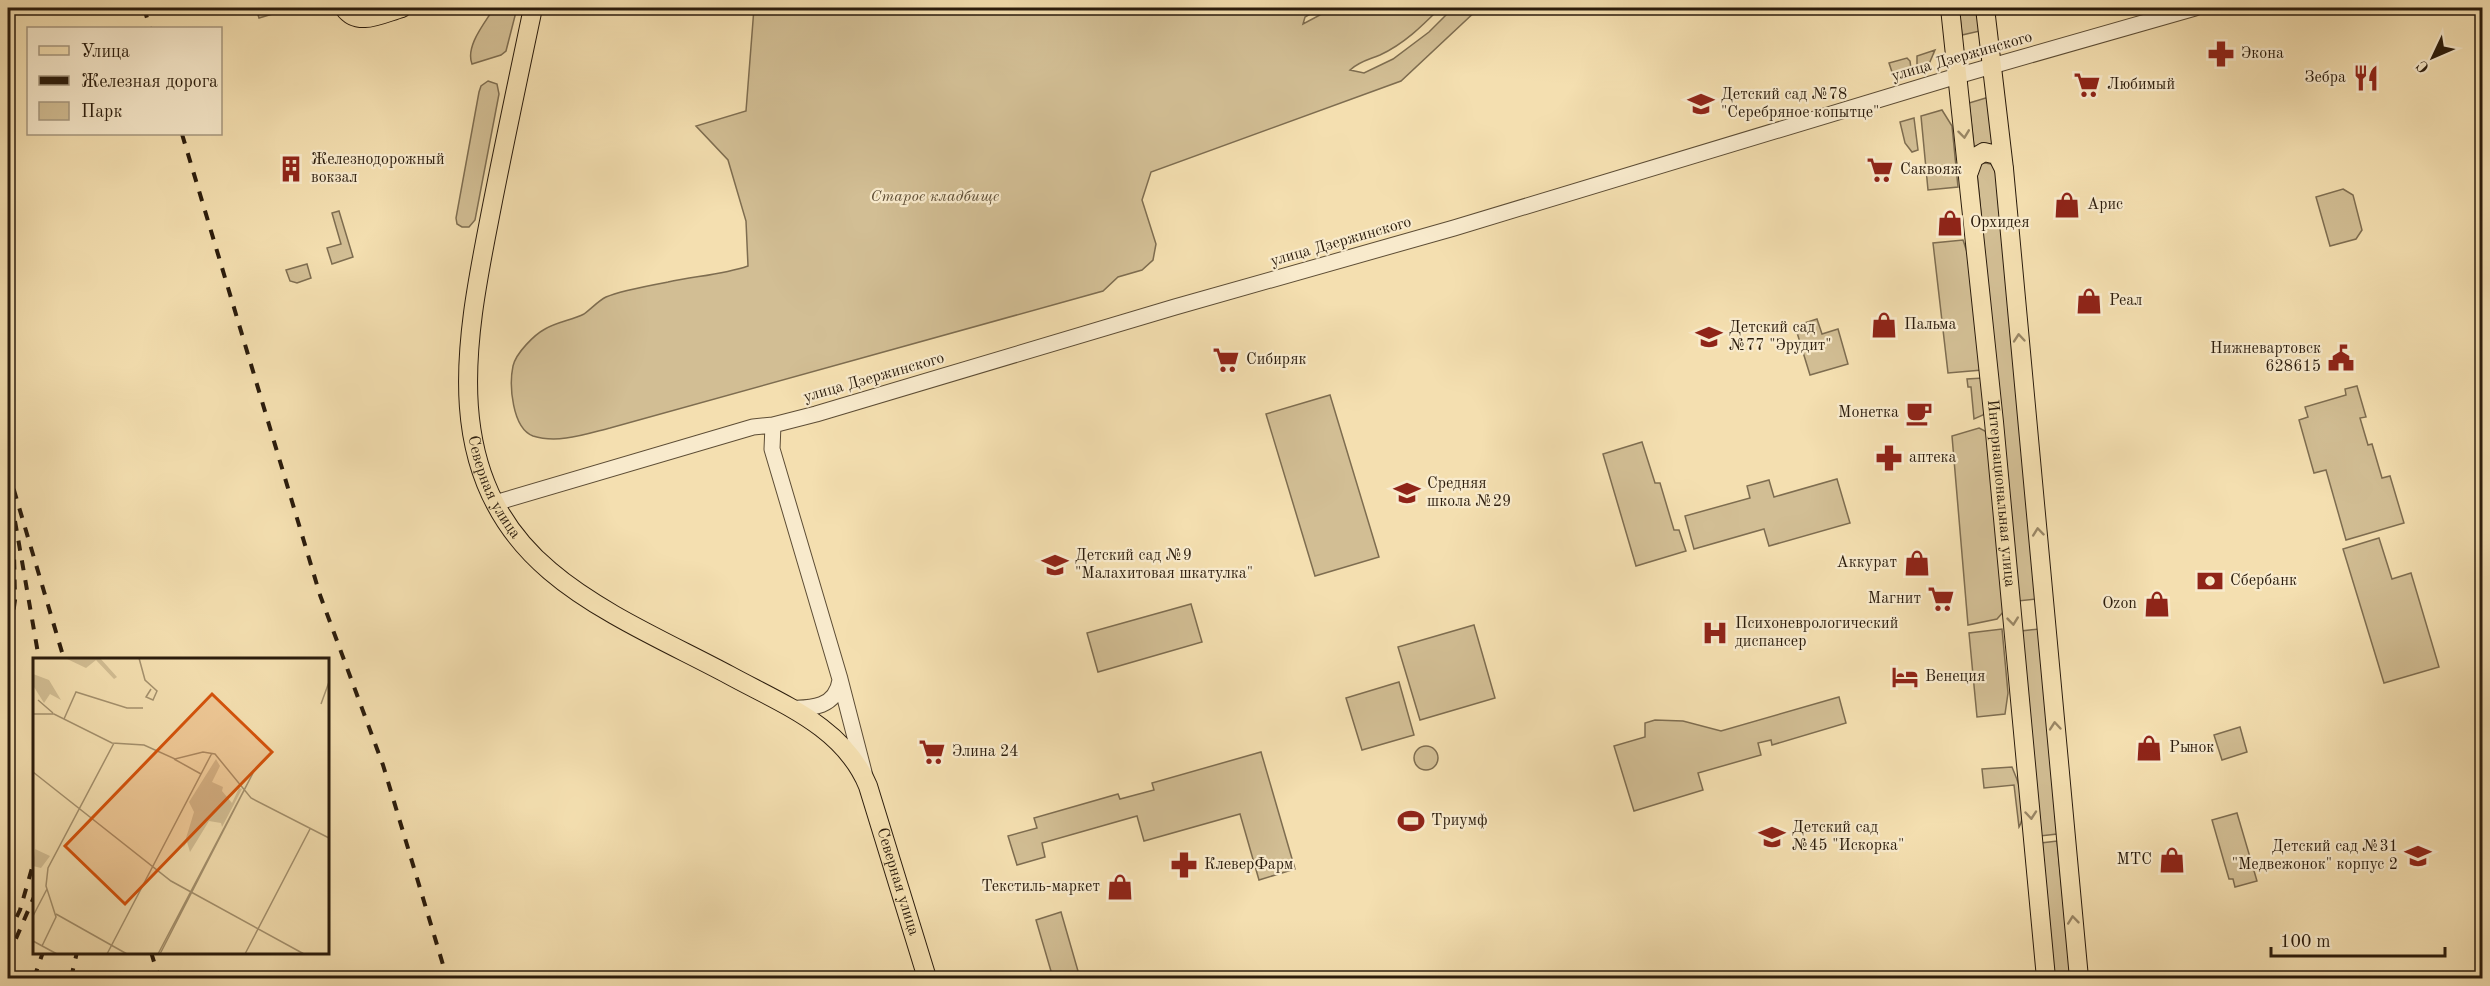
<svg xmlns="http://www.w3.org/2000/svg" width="2490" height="986" viewBox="0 0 2490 986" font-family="'Old Standard TT',serif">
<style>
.green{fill:#d2be94;stroke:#7e6d50;stroke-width:1.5}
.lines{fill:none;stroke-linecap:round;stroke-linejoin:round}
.minor-casing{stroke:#5d4d35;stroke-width:17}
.major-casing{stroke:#2b1c0c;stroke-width:20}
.minor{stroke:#f8eacc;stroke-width:15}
.major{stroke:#f4dfb0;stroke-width:18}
.rail{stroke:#2b1c0c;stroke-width:4;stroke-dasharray:10 10;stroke-linecap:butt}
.oneway{stroke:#9a8766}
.labels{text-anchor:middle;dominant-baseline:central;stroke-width:4.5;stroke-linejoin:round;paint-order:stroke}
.poi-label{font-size:16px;fill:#2b1c0c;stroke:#f8eacc;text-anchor:start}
.street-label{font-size:16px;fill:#2b1c0c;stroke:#f8eacc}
.park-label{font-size:16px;font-style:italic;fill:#5d4d35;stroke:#f8eacc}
.inset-road{fill:none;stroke:#a4916e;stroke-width:1.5}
.view{fill:#d5530c;fill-opacity:0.15;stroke:#d5530c;stroke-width:3}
.inset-edge{fill:none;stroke:#2b1c0c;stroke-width:3}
</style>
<rect width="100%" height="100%" fill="#f4dfb0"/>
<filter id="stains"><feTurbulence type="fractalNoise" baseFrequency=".00333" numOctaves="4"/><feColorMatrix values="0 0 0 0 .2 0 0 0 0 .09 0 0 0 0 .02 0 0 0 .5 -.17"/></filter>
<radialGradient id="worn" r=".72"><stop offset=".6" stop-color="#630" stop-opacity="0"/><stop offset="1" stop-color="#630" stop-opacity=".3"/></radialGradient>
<path class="green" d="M256,8h27v3l-24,7z
M494,8h23l-11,43 -5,4 -29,9c-7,-18 13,-41 22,-56z
M754,8h567l-16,9 -2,7 30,-16h107c-18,18 -36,36 -60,47 -12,5 -20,6 -30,15l14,3 29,-14 36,-27 24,-24h26l-78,73 -250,91 -9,28 14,44 -3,16 -11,10 -24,7 -15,14 -493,137c-24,6 -52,16 -77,8 -21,-8 -24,-51 -20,-70 3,-13 21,-31 32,-37 12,-7 27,-9 39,-15 7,-5 14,-13 22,-17 13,-6 46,-12 62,-15 27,-6 54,-7 80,-16l-2,-45 -18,-61 -32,-34 50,-15z
M1959,8h19l2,23 -18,4z
M1935,50l-6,14 -12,10v-18z
M1907,58l3,3 2,15 -15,3 -4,-4 -4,-12z
M488,81l9,3 2,10 -24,126 -6,7h-7l-5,-3 -1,-6 23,-126 2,-6z
M1989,97l5,50 -12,-4 -8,4 -5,-44z
M1942,110l10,16 6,61 -30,3 -7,-74z
M1914,118l4,32 -6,2 -7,-9 -5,-21z
M1985,163l6,1 6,5 39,430 -18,2 -41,-428 4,-9z
M2343,189l10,6 9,35 -6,9 -26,7 -14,-49z
M339,211l14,46 -21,7 -5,-16 14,-4 -9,-31z
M1963,240l10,30 9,100 -34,3 -15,-130z
M307,264l4,14 -14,5 -7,-2 -4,-11z
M1817,319l5,15 16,-5 10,35 -38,11 -15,-49z
M1983,378l2,33 -2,4 -9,4 -3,-32h-3l-1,-8z
M2357,386l9,31 -6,1 8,27 4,-1 10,34 8,-2 14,47 -58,17 -20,-70 -12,3 -15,-53 9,-3 -3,-10 41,-12 -1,-6z
M1330,395l49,162 -64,19 -49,-162z
M1979,428l6,3 3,5 16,175 -7,8 -29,6 -16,-189z
M1642,442l13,41h5l14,47h5l7,21 -50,15 -33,-112z
M1837,479l13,44 -81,23 -5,-17 -70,20 -9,-33 65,-18 -3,-12 22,-6 5,17z
M2379,538l13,41 19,-6 28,94 -55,16 -41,-134z
M1191,604l11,38 -104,30 -11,-39z
M1474,625l21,73 -75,22 -22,-73z
M2002,629l6,64 -3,21 -28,3 -8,-84z
M2039,629l18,205 -17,2 -19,-205z
M1399,682l15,53 -52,15 -16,-52z
M1839,697l7,26 -74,22 -1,-5 -13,3 3,12 -63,18 5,17 -69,21 -20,-65 31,-9v-14l10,-3 28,1 38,10z
M2240,727l7,25 -25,8 -8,-25z
M1414 758a12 12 0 1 1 24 0a12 12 0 1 1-24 0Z
M1261,752l34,117 -36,11 -19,-66 -96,27 -7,-25 -95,27 3,14 -28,8 -9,-29 29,-8 -3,-10 84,-24 2,5 34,-9 -2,-7z
M2012,767c7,16 17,43 7,60l-5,-42 -30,3 -2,-19z
M2237,813l20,68 -22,6 -2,-8h-4l-17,-59z
M2057,841l14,137h-17l-13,-135z
M1061,912l19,66h-27l-17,-58z"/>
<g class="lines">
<g class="minor-casing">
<path id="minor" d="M773,425l-1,24 68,230 24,93
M495,503l258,-76 20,-2 43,-11 359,-107 279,-79 503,-152 238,-68
M789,708c23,1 47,-1 51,-28"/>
</g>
<g class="major-casing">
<g id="major">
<path d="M344,8c14,20 39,5 58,0"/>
<path id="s1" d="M533,8c-14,66 -28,132 -41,198 -25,128 -57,268 58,365 49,42 121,73 179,104 53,29 115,52 139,111l59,192"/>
<path id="s2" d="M1950,8l44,414 52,556"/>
<path d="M1985,8l19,161 75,809"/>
<path d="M1969,172l5,-14 10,-6 13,3 7,14"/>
</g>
</g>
<use href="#minor" class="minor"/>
<use href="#major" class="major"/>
<path class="rail" d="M144,8l6,20
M182,134l138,461 63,170 64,213
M8,470l56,189
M15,521l24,138
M8,649l7,-49 -1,-47
M8,935l12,-25 14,-49
M151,952l8,26
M8,957l26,-60
M34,978l9,-26
M71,978l6,-26"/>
</g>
<defs><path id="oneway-chevron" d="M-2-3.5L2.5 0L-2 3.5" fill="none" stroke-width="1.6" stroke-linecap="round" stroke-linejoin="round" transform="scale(1.5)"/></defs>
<g class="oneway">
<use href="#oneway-chevron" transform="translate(1964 134) rotate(83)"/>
<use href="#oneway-chevron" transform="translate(2019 338) rotate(-95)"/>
<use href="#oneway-chevron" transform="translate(2038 532) rotate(-96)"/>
<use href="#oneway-chevron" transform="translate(2013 621) rotate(84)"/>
<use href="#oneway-chevron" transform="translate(2055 726) rotate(-95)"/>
<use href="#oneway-chevron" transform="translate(2031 815) rotate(85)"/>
<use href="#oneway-chevron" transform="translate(2073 920) rotate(-96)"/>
</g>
<defs>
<g id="pharmacy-bare" transform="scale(2.07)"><path d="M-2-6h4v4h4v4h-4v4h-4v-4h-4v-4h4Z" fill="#8f2418" stroke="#f8eacc" stroke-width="2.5" paint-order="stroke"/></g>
<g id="restaurant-bare" transform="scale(2.07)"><path d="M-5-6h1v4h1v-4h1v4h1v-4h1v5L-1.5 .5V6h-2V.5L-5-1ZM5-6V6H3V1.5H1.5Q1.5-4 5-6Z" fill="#8f2418" stroke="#f8eacc" stroke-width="2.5" paint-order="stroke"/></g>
<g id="supermarket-bare" transform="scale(2.07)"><path d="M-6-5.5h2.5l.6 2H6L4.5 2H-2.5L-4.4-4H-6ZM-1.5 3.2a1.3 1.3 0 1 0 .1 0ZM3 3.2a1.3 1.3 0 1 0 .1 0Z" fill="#8f2418" stroke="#f8eacc" stroke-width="2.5" paint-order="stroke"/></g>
<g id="school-bare" transform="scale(2.07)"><path d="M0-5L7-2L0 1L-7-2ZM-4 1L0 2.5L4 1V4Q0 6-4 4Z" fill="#8f2418" stroke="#f8eacc" stroke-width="2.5" paint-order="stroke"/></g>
<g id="building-bare" transform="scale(2.07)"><path d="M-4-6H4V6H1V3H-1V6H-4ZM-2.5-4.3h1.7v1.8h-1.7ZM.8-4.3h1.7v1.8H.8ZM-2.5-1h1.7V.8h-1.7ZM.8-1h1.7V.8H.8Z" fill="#8f2418" stroke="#f8eacc" stroke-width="2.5" paint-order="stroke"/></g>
<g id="shop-bare" transform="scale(2.07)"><path d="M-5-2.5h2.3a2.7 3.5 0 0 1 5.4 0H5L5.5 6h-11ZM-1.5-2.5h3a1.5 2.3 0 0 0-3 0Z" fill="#8f2418" stroke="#f8eacc" stroke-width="2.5" paint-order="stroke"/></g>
<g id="civic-bare" transform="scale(2.07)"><path d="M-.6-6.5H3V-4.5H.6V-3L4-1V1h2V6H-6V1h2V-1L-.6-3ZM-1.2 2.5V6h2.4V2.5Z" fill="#8f2418" stroke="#f8eacc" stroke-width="2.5" paint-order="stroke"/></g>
<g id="cafe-bare" transform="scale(2.07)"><path d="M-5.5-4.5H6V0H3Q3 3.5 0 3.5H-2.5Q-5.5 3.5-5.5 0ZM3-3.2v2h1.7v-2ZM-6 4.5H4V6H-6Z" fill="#8f2418" stroke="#f8eacc" stroke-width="2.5" paint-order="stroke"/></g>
<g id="bank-bare" transform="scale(2.07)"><path d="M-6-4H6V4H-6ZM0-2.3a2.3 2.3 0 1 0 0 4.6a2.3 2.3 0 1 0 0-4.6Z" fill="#8f2418" stroke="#f8eacc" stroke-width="2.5" paint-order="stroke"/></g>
<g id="hospital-bare" transform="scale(2.07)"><path d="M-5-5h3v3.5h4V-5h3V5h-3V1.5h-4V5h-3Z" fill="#8f2418" stroke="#f8eacc" stroke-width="2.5" paint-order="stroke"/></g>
<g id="hotel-bare" transform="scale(2.07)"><path d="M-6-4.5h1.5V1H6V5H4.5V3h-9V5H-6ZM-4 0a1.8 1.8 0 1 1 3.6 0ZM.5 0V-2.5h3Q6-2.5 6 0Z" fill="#8f2418" stroke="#f8eacc" stroke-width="2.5" paint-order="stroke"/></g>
<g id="stadium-bare" transform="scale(2.07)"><path d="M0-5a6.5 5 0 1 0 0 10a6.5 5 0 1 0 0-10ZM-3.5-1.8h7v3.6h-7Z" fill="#8f2418" stroke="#f8eacc" stroke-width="2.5" paint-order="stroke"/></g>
</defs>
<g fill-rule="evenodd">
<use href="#pharmacy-bare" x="2221" y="54"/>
<use href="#restaurant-bare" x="2366" y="78"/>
<use href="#supermarket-bare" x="2087" y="85"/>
<use href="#school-bare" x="1701" y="104"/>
<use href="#building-bare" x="291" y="169"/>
<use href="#supermarket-bare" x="1880" y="170"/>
<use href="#shop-bare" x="2067" y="205"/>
<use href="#shop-bare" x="1950" y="223"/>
<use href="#shop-bare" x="2089" y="301"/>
<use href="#shop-bare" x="1884" y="325"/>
<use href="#school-bare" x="1709" y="337"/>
<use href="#civic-bare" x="2341" y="358"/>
<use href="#supermarket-bare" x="1226" y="360"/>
<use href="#cafe-bare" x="1919" y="413"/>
<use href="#pharmacy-bare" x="1889" y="458"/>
<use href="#school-bare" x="1407" y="493"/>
<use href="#shop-bare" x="1917" y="563"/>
<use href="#school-bare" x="1055" y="565"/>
<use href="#bank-bare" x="2210" y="581"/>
<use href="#supermarket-bare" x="1941" y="599"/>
<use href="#shop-bare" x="2157" y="604"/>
<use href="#hospital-bare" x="1715" y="633"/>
<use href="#hotel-bare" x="1905" y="677"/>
<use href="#shop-bare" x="2149" y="748"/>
<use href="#supermarket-bare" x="932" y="752"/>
<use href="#stadium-bare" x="1411" y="821"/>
<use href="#school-bare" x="1772" y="837"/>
<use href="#school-bare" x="2418" y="856"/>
<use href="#shop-bare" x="2172" y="860"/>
<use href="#pharmacy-bare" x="1184" y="865"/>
<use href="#shop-bare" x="1120" y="887"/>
</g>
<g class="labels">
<g class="poi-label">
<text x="2241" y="54">Экона</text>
<text x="2346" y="78" text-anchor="end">Зебра</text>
<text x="2107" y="85">Любимый</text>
<text x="1721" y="95">Детский сад №78<tspan x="1721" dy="18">"Серебряное копытце"</tspan></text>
<text x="311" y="160">Железнодорожный<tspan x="311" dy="18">вокзал</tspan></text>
<text x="1900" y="170">Саквояж</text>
<text x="2087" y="205">Арис</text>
<text x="1970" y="223">Орхидея</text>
<text x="2109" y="301">Реал</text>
<text x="1904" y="325">Пальма</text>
<text x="1729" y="328">Детский сад<tspan x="1729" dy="18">№77 "Эрудит"</tspan></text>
<text x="2321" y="349" text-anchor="end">Нижневартовск<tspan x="2321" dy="18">628615</tspan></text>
<text x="1246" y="360">Сибиряк</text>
<text x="1899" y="413" text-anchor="end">Монетка</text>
<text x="1909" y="458">аптека</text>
<text x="1427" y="484">Средняя<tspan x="1427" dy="18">школа №29</tspan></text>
<text x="1075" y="556">Детский сад №9<tspan x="1075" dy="18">"Малахитовая шкатулка"</tspan></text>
<text x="1897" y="563" text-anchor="end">Аккурат</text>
<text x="2230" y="581">Сбербанк</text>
<text x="1921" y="599" text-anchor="end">Магнит</text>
<text x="2137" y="604" text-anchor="end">Ozon</text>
<text x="1735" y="624">Психоневрологический<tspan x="1735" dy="18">диспансер</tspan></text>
<text x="1925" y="677">Венеция</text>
<text x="2169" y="748">Рынок</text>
<text x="952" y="752">Элина 24</text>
<text x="1431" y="821">Триумф</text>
<text x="1792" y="828">Детский сад<tspan x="1792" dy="18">№45 "Искорка"</tspan></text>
<text x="2398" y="847" text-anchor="end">Детский сад №31<tspan x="2398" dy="18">"Медвежонок" корпус 2</tspan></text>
<text x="2152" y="860" text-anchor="end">МТС</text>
<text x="1204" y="865">КлеверФарм</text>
<text x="1100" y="887" text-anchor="end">Текстиль-маркет</text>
</g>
<g class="street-label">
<text transform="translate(1962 57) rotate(-16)">улица Дзержинского</text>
<text transform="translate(1341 242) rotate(-16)">улица Дзержинского</text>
<text transform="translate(874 378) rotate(-16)">улица Дзержинского</text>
<text stroke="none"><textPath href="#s1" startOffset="490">Северная улица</textPath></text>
<text stroke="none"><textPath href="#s2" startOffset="488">Интернациональная улица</textPath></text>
<text stroke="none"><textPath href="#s1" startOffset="1083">Северная улица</textPath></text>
</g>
<g class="park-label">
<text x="935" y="197">Старое кладбище</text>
</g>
</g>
<g transform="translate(33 658)">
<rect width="296" height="296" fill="#f4dfb0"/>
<path d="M32,0h35l17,19 -3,2 -18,-19 -10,8zM0,16l16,6 12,20 -11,-6 -6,9 -10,-16zM183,101l4,7 -8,16 11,5 -1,4 10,12 7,-15 3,1 -20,38 -1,-4 -12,-2 -19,31 -3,-10 -4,6 11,-36 -5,-10zM6,160l-4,31 15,7 -9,12 -8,-2z" fill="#d2be94"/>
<path class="inset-road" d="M106,0l6,22 12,11 -4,9 -7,-3 5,-8M5,42l15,13M288,46l8,-22M0,56h21l58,29 32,2 31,14 28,-7 12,2 36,44 78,40M31,61l12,-27 51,16h16M141,101l27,15M0,114l138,109 133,73M23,256l71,40M0,258l14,-27M0,283l24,13M9,288l14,-29 -10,-31 2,-18 66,-125M74,296l105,-201M125,296l95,-181 -93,181M212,296l65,-125"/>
<path class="view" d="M179,36l60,58 -147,152 -60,-58z"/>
<rect width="296" height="296" class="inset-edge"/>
</g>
<rect width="2490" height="986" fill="none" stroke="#f4dfb0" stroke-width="30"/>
<rect x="9" y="9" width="2472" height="968" fill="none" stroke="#2b1c0c" stroke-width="3"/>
<rect x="15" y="15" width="2460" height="956" fill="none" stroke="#2b1c0c" stroke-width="1.5"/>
<rect x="27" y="27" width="195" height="108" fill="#f8eacc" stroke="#a6987f" stroke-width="1.5"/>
<rect x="39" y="46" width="30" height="9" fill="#f4dfb0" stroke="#a6987f" stroke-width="1.5"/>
<text x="81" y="57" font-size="18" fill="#2b1c0c">Улица</text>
<rect x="39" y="76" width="30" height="9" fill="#2b1c0c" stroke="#a6987f" stroke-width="1.5"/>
<text x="81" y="87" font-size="18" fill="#2b1c0c">Железная дорога</text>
<rect x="39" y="102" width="30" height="18" fill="#d2be94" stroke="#a6987f" stroke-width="1.5"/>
<text x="81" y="117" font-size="18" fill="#2b1c0c">Парк</text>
<g transform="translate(2433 57) rotate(226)" stroke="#f8eacc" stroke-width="4.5" paint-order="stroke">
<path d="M0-4.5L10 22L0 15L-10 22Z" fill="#2b1c0c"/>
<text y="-9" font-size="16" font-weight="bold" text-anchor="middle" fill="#2b1c0c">С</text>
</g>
<path d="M2271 947v9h174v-9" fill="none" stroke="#2b1c0c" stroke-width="3"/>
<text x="2280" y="947" font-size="18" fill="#2b1c0c" stroke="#f8eacc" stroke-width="4.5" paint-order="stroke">100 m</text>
<rect width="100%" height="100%" filter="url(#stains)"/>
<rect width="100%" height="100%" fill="url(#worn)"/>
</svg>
